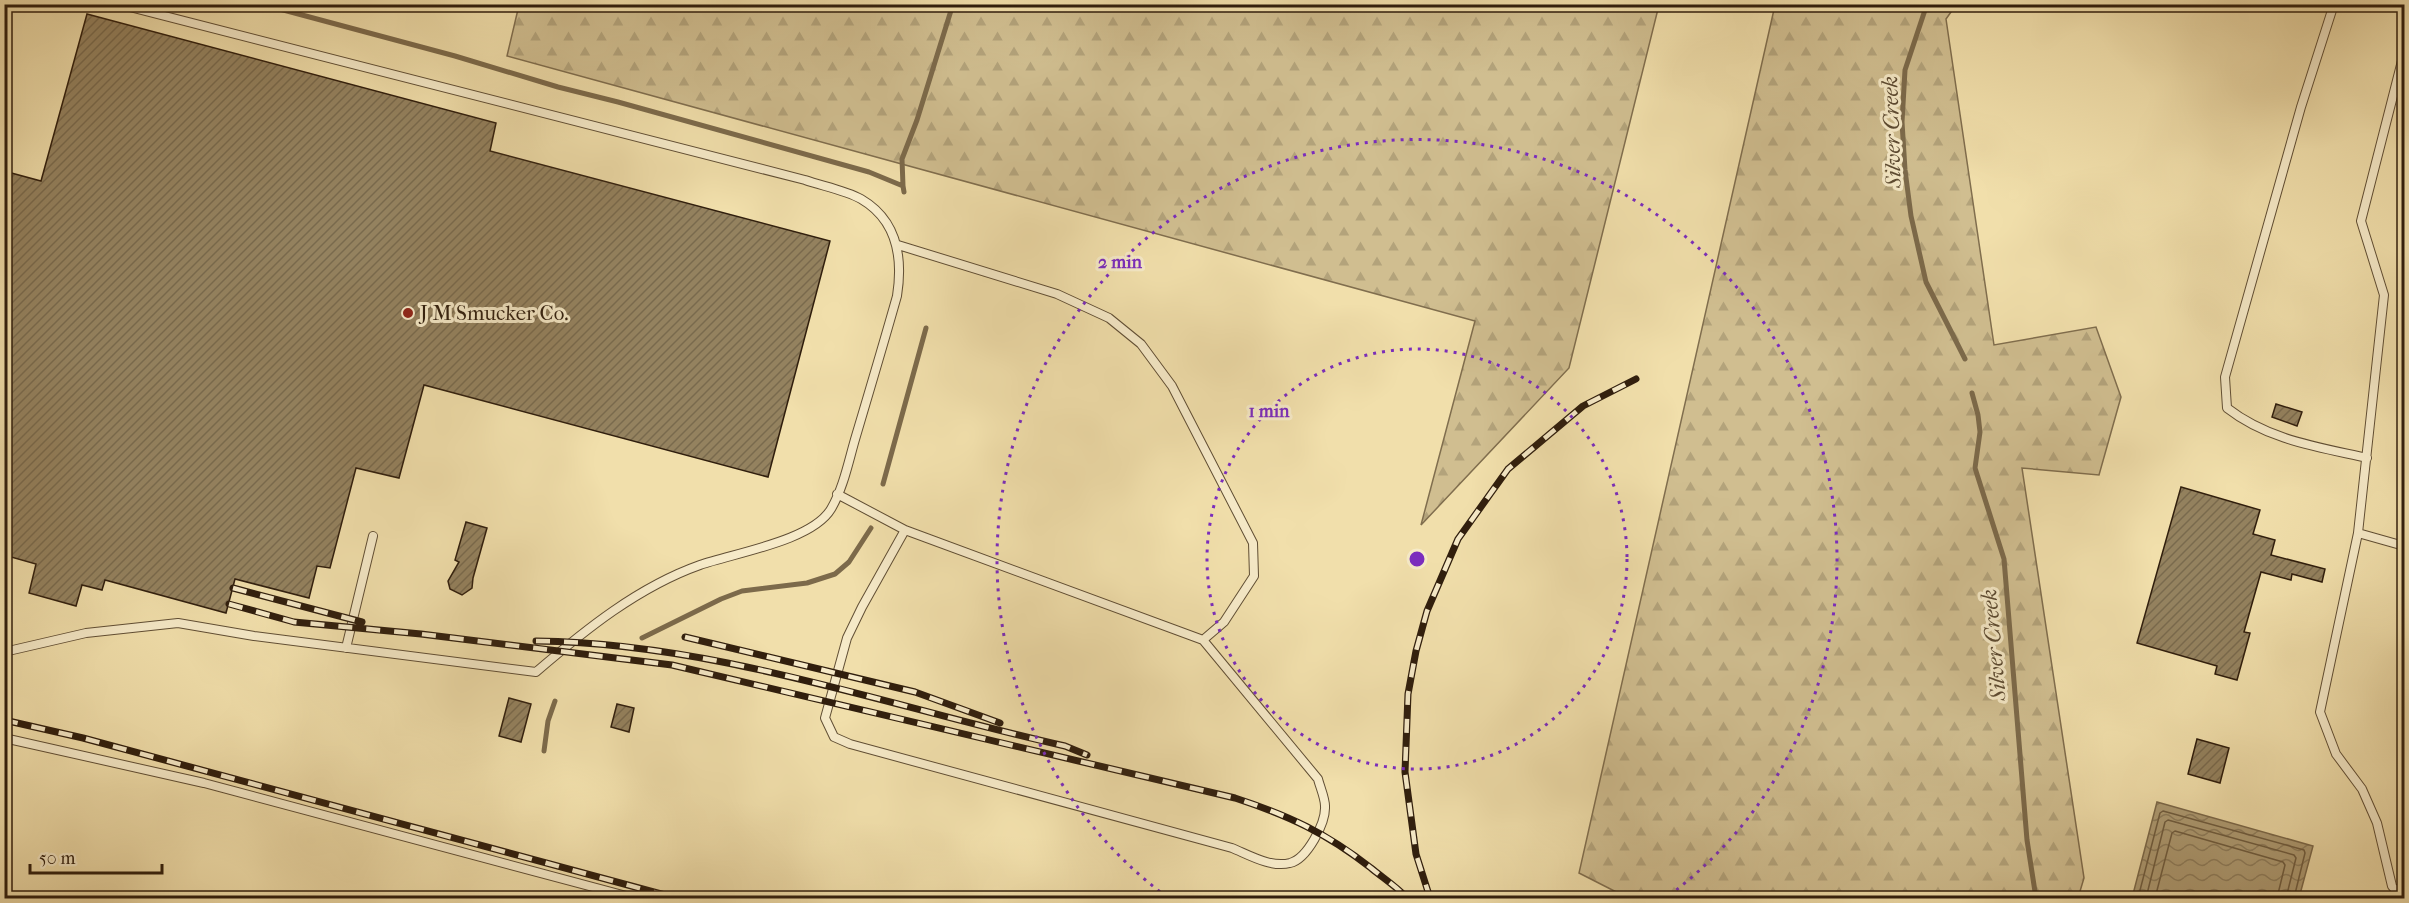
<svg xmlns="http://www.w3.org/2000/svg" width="2409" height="903" viewBox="0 0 2409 903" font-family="'IM FELL French Canon',serif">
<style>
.forest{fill:url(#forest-firs);stroke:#806e4e;stroke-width:1.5}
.water{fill:url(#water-waves);stroke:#7c6a4b;stroke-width:1.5}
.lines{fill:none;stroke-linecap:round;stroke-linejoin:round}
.shore{stroke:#705e41;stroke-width:1.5}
.stream{stroke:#7c6a4b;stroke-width:5}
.building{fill:url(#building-hatch);stroke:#301e0d;stroke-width:1.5}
.service-casing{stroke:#604e34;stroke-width:10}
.service{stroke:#f6eac8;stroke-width:8}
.rail-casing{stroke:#301e0d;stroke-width:7}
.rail{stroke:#f6eac8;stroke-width:4.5;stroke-dasharray:14;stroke-linecap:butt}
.ring{fill:none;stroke:#7b2cbf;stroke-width:3;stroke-dasharray:3 6}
.poi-dot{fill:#8f2418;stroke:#f6eac8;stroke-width:2}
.labels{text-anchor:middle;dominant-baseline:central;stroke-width:6;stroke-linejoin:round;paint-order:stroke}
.poi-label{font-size:21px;fill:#301e0d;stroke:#f6eac8;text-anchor:start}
.water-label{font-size:22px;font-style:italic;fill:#5c4a31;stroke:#f6eac8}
.centre{fill:#7b2cbf;stroke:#f6eac8;stroke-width:3}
.ring-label{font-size:18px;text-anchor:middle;font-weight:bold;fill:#7b2cbf;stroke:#f6eac8;stroke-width:6;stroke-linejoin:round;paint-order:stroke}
</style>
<defs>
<pattern id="forest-firs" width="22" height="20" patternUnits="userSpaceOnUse" patternTransform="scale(1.5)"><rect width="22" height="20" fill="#d0be90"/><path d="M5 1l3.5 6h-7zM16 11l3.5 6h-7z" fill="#b3a37b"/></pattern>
<pattern id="water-waves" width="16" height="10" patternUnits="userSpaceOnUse" patternTransform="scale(1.5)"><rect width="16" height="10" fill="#af9d75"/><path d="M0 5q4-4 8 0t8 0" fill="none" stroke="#8f7f5e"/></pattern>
<pattern id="building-hatch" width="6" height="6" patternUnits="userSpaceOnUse" patternTransform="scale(1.5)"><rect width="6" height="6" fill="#94825f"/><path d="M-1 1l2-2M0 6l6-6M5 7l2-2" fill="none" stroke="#796a4d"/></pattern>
</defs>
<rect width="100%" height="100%" fill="#f1dfab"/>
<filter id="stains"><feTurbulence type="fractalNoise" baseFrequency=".00333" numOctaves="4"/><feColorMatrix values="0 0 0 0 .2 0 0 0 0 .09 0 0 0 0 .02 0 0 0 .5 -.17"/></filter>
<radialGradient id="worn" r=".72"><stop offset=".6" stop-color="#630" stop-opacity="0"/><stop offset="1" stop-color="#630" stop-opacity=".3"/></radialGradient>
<path class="forest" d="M519,5l1140,-1v1l-90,363 -148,157 54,-204 -968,-265z
M1775,5h181l-10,14 48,326 102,-18 25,70 -22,78 -77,-7 62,410 -6,20h-450l-49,-25z"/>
<path class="water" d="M2157,802l156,44 -14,52h-167z"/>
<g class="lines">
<path class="shore" d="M2138,898l22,-85 3,-2 141,39 1,3 -11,45
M2146,898l19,-76 3,-2 126,35 2,3 -10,40
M2155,898l17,-65 3,-2 108,31 2,3 -8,33"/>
<path class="stream" d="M261,4l194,52 103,31 60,15 251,70 34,14 1,6
M1927,4l-22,66 -3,52 3,48 6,46 15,66 39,77
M903,186l-1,-27 15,-39 36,-116
M1972,393l6,22 2,17 -5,36 29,91 23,281 9,58
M883,484l43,-156
M642,638l79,-39 21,-8 65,-8 28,-9 14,-12 22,-34
M544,751l4,-30 7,-20"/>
</g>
<path class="building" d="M87,14l409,109 -6,28 340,90 -62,236 -344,-92 -25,93 -43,-10 -26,100 -13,-2 -8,32 -74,-19 -9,34 -121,-33 -3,10 -20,-5 -6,21 -47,-13 7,-29 -32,-9v-384l37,10z
M2276,404l26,8 -5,14 -25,-9z
M2181,487l79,23 -7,24 22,6 -4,15 54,14 -3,13 -30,-8 -1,6 -30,-8 -17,60 6,1 -13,47 -22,-6 2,-8 -80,-23z
M466,522l21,6 -14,50 -1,10 -10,7 -12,-6 -2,-8 11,-19 -4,-2z
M509,698l22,6 -10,38 -22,-6z
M617,704l17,4 -5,24 -18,-5z
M2197,739l32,9 -9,35 -32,-9z"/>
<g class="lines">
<g class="service-casing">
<path id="service" d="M2334,4l-33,103 -76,270 2,31c41,32 91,39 140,50
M837,494l68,36 298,110 21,-18 30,-46 -1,-33 -81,-157 -31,-42 -32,-26 -52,-24 -159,-49
M905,530l-43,77 -15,31 -22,80 9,19 16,7 382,104c17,7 39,20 58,15 17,-4 36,-40 35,-57 0,-8 -5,-19 -7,-27l-115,-139
M2358,533l26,-238 -23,-74 43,-168
M346,648l27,-112
M4,652l82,-19 92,-10 76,13 282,36c49,-42 102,-85 164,-107 34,-12 112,-24 131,-56 13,-22 18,-50 25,-73 14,-47 28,-94 41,-140 6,-38 0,-76 -36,-97 -16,-9 -39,-13 -56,-19l-687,-176
M4,738l200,45 430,115
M2402,898l-10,-12 -15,-63 -15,-34 -26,-35 -16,-42 38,-179 46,13"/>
</g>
<use href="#service" class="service"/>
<g class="rail-casing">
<path id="rail" d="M233,588l129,34
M229,604l65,18 127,12 251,31 563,133c55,18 91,35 136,70 12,10 26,19 36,30
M685,637l230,55 85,31
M536,641c181,2 354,66 529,105l22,9
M4,720l79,18 593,160
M1430,898l-14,-44 -11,-82 3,-78 8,-43 11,-40 31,-72 50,-70 75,-63 53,-27"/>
</g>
<use href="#rail" class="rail"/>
</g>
<g class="ring">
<circle cx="1417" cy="559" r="210"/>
<path d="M1167 897A420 420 0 1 1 1667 897"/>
</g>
<circle class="poi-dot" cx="408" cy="313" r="6"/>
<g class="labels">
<g class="poi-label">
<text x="420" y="313">J M Smucker Co.</text>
</g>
<g class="water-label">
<text transform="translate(1892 132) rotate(-92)">Silver Creek</text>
<text transform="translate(1994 645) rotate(-95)">Silver Creek</text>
</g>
</g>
<circle cx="1417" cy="559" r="9" class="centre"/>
<g class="ring-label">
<text x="1120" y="268">2 min</text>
<text x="1269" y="417">1 min</text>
</g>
<rect width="2409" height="903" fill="none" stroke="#f1dfab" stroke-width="24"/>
<rect x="6" y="6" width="2397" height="891" fill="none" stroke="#301e0d" stroke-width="3"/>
<rect x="12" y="12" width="2385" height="879" fill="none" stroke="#301e0d" stroke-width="1.5"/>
<path d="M30 864v9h132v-9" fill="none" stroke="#301e0d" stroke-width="3"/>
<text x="39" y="864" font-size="18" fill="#301e0d" stroke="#f6eac8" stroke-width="4.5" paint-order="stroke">50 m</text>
<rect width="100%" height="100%" filter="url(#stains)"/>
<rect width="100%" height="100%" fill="url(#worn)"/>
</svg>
